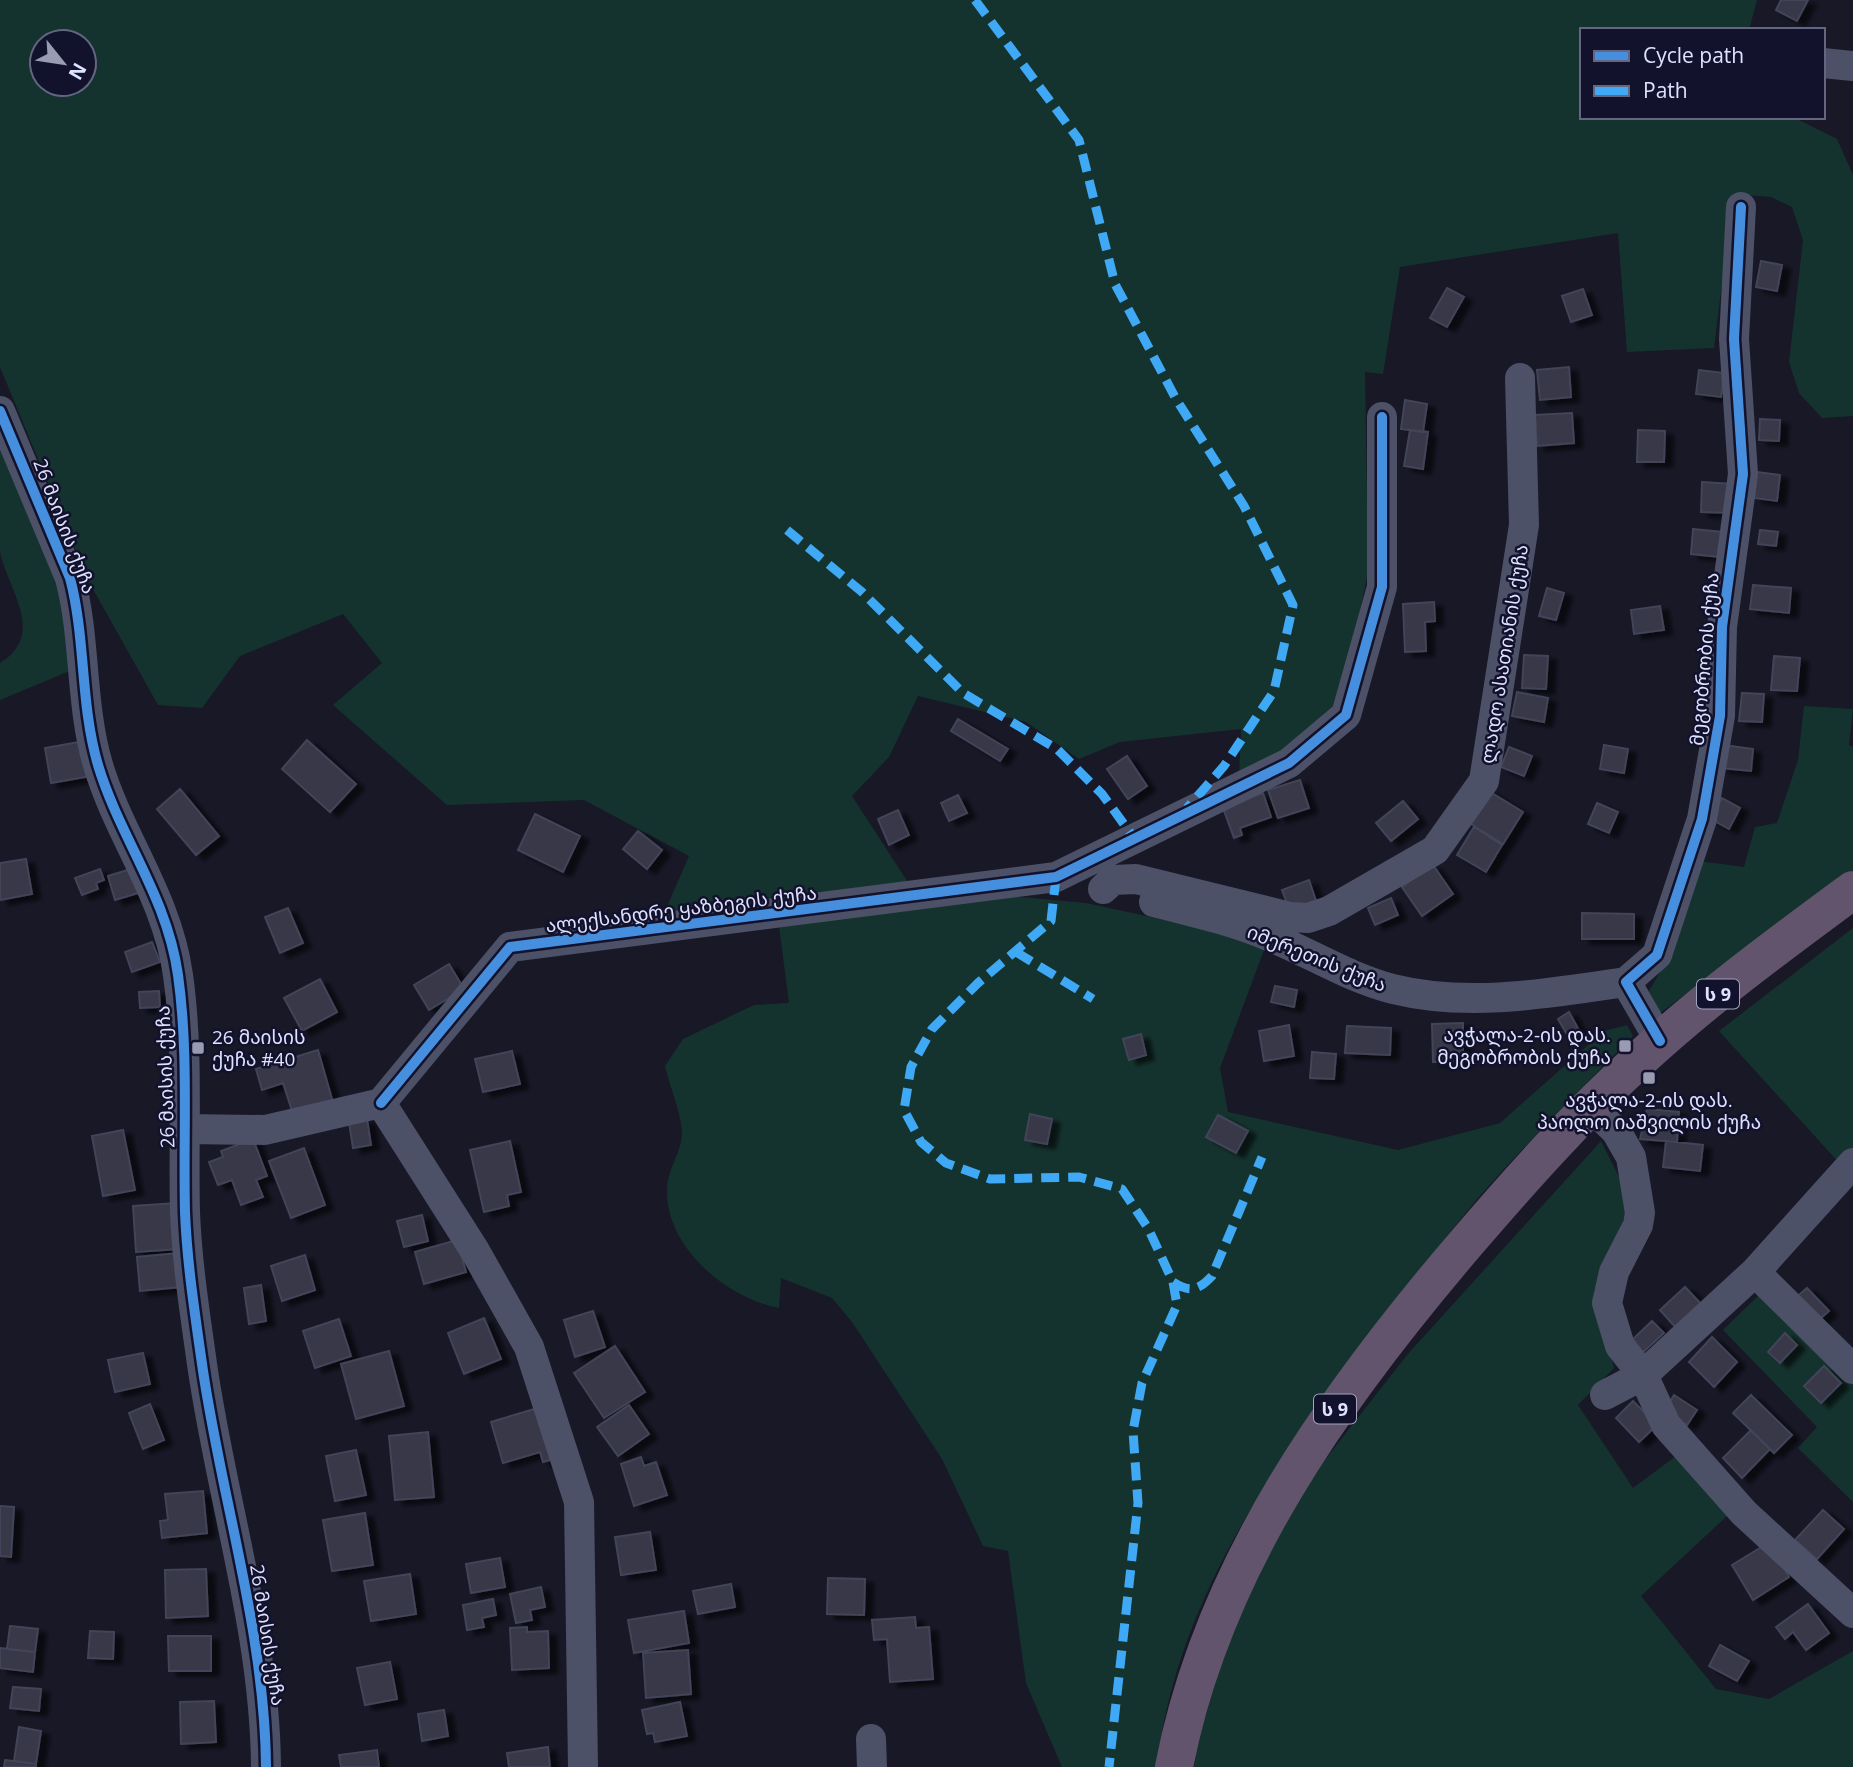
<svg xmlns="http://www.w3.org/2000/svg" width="1853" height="1767" viewBox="0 0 1853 1767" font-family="'Open Sans','Noto Sans Georgian',sans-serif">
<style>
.green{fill:#15332e;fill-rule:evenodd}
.building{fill:#373748;stroke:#434459;stroke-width:2;filter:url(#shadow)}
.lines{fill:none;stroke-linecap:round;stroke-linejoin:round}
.minor{stroke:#4d5167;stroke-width:30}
.highway{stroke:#63546e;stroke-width:38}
.quiet{stroke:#3fa9f5;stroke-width:9;stroke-dasharray:18 9;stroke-linecap:butt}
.cycleway-casing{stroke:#12122d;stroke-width:15}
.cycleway{stroke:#468fdf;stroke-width:10}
.poi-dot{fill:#999bb3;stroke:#12122d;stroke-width:2.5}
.labels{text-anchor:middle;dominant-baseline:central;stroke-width:5;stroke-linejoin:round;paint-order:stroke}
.shield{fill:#12122d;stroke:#a1a3c0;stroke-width:2}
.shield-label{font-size:18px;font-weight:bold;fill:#dee1ff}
.street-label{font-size:19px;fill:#dee1ff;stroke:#12122d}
.poi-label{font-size:19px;fill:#dee1ff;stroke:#12122d;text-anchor:end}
</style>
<defs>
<filter id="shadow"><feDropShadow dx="8" dy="4.5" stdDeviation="2" flood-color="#0009"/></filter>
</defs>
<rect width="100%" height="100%" fill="#181827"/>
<path class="green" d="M0,0h1757l-8,30h-167v87h211l44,22 16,36v241l-31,2 -23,-25 -10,-31 14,-122 -11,-33 -21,-10 -38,-3 -19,154 -87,4 -9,-119 -218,34 -17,107 -18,-2 3,200 -22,106 -13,37 -49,40 -45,22 2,-48 -121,13 -41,17 -53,-37 -108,-26 -29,61 -37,39 59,91 175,16 181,39 -47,126 8,44 170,38 102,-27 104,-92 23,-6 6,11c-52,53 -105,105 -154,161 -38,44 -72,93 -107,139 -98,127 -197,267 -215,431h-95l-36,-84 -18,-132 -25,-5 -41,-87 -90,-137 -20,-24 -51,-20 -2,30c-53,-10 -115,-62 -112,-121 1,-18 14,-35 15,-52 1,-17 -13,-51 -17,-69l18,-27 71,-34 35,-2 -10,-77 -118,-6 28,-64 -105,-56 -137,5 -114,-100 49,-42 -39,-49 -103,42 -38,52 -44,-3 -69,-123 -89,-215zM42,42h42v42h-42z
M0,444l63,153 9,73 -72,30v-37c47,-29 8,-73 0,-111 0,-26 0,-79 0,-108z
M1804,706l49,3 -4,36 4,2v123l-201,149 -5,-11 2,-17 17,-29 33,-101 45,6 11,-40 22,-4 21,-63z
M1853,928v250l-134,-147z
M1601,1141l30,60 -37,90 20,77 -36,37 55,83 43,-32 51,60 -86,80 75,93 53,10 84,-48v116h-659l5,-29 28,-94 68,-146 112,-143z
M1762,1292l91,73v137l-55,-54 19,-21 -94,-97z"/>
<path class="building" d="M1781,0h27l-11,21 -21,-11z
M1761,261l21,4 -5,26 -21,-4z
M1447,288l17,9 -17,30 -17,-9z
M1583,289l9,26 -21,7 -9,-26z
M1569,367l2,30 -31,3 -3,-30z
M1699,370l25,3 -3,24 -25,-3z
M1405,400l22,4 -4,28 -22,-3z
M1572,413l2,30 -37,3 -2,-31z
M1760,419l20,1 -1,21 -20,-1z
M1410,430l18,2 -5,37 -19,-3z
M1638,430l27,1 -1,31h-27z
M1757,472l23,3 -3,26 -23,-3z
M1702,482l31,2 -1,29 -31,-1z
M1693,529l29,3 -3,25 -28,-3z
M1760,530l18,2 -2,14 -18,-2z
M1753,585l38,3 -2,25 -39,-4z
M1547,588l17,5 -8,27 -17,-4z
M1434,602l1,19 -10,1 1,29 -21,1 -2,-48z
M1660,606l4,24 -30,4 -3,-24z
M1524,655l24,1 -2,33 -24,-1z
M1774,656l26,2 -3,33 -26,-1z
M1517,692l31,6 -4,24 -32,-6z
M1742,693l22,1 -2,28 -23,-1z
M958,719l50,30 -8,12 -49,-30z
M307,740l49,44 -26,28 -48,-43z
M85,741l6,35 -40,7 -6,-35z
M1604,745l24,4 -4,24 -24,-4z
M1724,745l29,4 -2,22 -30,-3z
M1509,747l23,9 -8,20 -23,-9z
M1127,756l20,30 -19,13 -21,-30z
M1300,780l9,28 -31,10 -10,-28z
M180,789l39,47 -23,19 -39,-46z
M1487,790l36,22 -20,32 -35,-22z
M1263,793l8,24 -31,11 2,7 -8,3 -11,-30z
M958,795l9,18 -18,8 -8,-18z
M1722,798l18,10 -11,21 -18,-10z
M1403,801l15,18 -27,22 -15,-18z
M1597,803l21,9 -9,21 -21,-9z
M898,810l11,25 -20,10 -11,-26z
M535,814l45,22 -17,36 -45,-22z
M1474,827l28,18 -16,27 -29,-17z
M638,831l24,19 -15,19 -24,-20z
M26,859l6,35 -32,6v-37z
M1433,865l20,29 -31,22 -20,-29z
M100,869l4,11 -8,3 2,6 -16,6 -7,-17z
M131,869l7,24 -23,7 -7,-24z
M1309,880l7,21 -26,10 -8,-21z
M1391,898l7,17 -23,10 -7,-17z
M288,908l15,35 -23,10 -15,-36z
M1582,913l52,1v25h-52z
M152,942l8,20 -28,10 -7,-20z
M449,964l15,25 -35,21 -15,-25z
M320,979l17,33 -35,19 -18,-33z
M1275,986l22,4 -3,17 -23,-5z
M159,991l1,16 -20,1 -1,-16z
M1569,1012l11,20 -11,6 -11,-19z
M1463,1023v39h-30l-1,-38z
M1289,1025l5,31 -30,5 -5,-30z
M1347,1026l44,2 -1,27 -45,-2z
M1141,1034l5,21 -17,5 -6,-21z
M318,1050l16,56 -40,11 -11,-34 -21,7 -6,-21z
M512,1051l8,33 -37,8 -8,-33z
M1312,1052l24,2 -2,25 -24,-1z
M1647,1109l32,3 -2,30 -37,-3z
M1030,1114l22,5 -5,25 -22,-4z
M1218,1115l30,16 -12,22 -30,-16z
M367,1119l4,26 -18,3 -4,-26z
M123,1130l12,60 -32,6 -11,-60z
M253,1139l14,37 -11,4 7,17 -22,8 -9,-25 -14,5 -9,-23 14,-5 -2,-6z
M510,1141l11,51 -14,3 2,11 -25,6 -14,-62z
M1666,1141l37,4 -3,26 -37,-4z
M304,1148l21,57 -34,13 -22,-57z
M177,1203l2,46 -43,3 -3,-46z
M422,1215l6,26 -24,6 -7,-26z
M457,1240l9,32 -42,12 -9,-32z
M179,1253l3,34 -42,4 -3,-34z
M305,1255l10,35 -33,11 -11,-35z
M261,1285l5,36 -17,3 -5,-36z
M1685,1287l18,19 -26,23 -17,-19z
M1807,1288l22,23 -15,13 -22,-23z
M593,1311l12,36 -30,10 -11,-37z
M484,1318l17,41 -37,15 -16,-41z
M339,1319l12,37 -36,12 -12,-37z
M1652,1321l12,12 -22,20 -11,-12z
M1785,1333l12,12 -17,18 -12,-11z
M1712,1337l25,25 -23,25 -25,-25z
M615,1346l30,46 -41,26 -30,-45z
M389,1351l15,55 -48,13 -15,-55z
M143,1353l7,31 -35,8 -7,-32z
M1824,1366l17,17 -20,20 -17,-17z
M1674,1395l23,15 -10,15 -22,-15z
M1751,1395l41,40 -18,18 -41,-40z
M1633,1401l24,24 -18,17 -23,-24z
M150,1404l14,36 -21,9 -14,-36z
M629,1405l20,29 -31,22 -21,-29z
M541,1407l16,51 -14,4 -3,-10 -37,11 -12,-41z
M1751,1430l19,19 -28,29 -19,-20z
M428,1432l6,65 -39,3 -6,-64z
M356,1450l10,45 -31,6 -9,-45z
M641,1457l3,9 12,-4 11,33 -33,11 -13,-42z
M203,1491l4,42 -45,5 -2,-17 8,-1 -3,-26z
M0,1506l14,1 -3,50 -11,-1z
M1823,1510l21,19 -27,30 -22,-19z
M365,1513l8,52 -41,6 -9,-51z
M650,1532l6,38 -35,5 -6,-38z
M1768,1543l21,34 -36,23 -21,-35z
M500,1558l5,29 -34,6 -5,-29z
M206,1569l2,47 -42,2 -1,-48z
M410,1574l6,40 -45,7 -7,-40z
M828,1578l37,1 -1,36 -37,-1z
M731,1584l4,23 -37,7 -5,-23z
M541,1587l4,20 -15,3 2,10 -16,3 -6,-29z
M493,1599l3,16 -14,3 2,9 -17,3 -4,-25z
M1808,1604l21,29 -23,17 -13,-18 -8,7 -9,-12z
M684,1611l5,32 -55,10 -6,-33z
M915,1617l1,11 13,-1 4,52 -43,3 -3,-43 -13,1 -2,-20z
M10,1626l28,3 -3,23 -28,-3z
M527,1627v5l21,-1 1,37 -37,2 -2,-42z
M90,1631l24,1 -1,27 -25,-1z
M168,1636h43v35h-42z
M1720,1645l29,16 -12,20 -28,-15z
M0,1648l35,4 -2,20 -33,-4z
M688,1650l3,44 -45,4 -3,-45z
M390,1662l7,37 -32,6 -8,-37z
M13,1687l28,2 -2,22 -29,-3z
M214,1701l2,41 -35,2 -1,-42z
M680,1702l7,34 -32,6 -2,-9 -6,1 -5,-24z
M444,1710l4,26 -26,5 -4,-27z
M19,1727l22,4 -5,33 -22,-3z
M548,1747l2,20h-41l-2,-14z
M377,1750l2,17h-38l-2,-12z
M5,1760l31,4v3h-32z"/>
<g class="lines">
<path class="minor" d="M1823,63l30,3
M0,411l70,167c16,61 10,126 28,187 22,73 69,131 80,210 11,78 5,159 7,237 2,51 10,102 17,152 19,134 63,267 64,403
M1103,889l10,-9 23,-1 154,38 18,1 21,-7 106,-61 49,-69 40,-256 -4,-147
M1154,902c39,10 80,19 117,35 41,17 79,41 122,52 76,19 157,4 233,-7
M1660,1041l-34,-59 31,-27 45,-136 18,-103 2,-89 21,-153 -9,-135 7,-132
M381,1103l129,-156 546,-70 233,-114 57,-48 36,-128v-170
M381,1103l94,148 54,96 50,155 4,265
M1591,1107l25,24 15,26 9,56 -2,12 -24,47 -7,31 13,43 23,29 23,50 78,88 109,100
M184,1129l81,1 116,-27
M1755,1272l98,97
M1605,1395l38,-20 112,-103 98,-109
M871,1739l1,28"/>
<path class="highway" d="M1174,1767c39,-202 162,-372 293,-525 54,-63 111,-127 172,-182 67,-62 141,-116 214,-170"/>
<path class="quiet" d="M975,0l104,140 36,144 61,115 68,107 49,99 -19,86 -50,75 -37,42
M787,530l75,62 101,101 94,56 45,45 32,44
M1056,877l-5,44 -73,62 -46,46 -21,38 -7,43 17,32 25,21 44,16 89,-2 43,12 26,39 25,54 4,23 -35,78 -9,48 5,72 -29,264
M1016,952l77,47
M1173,1282c17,11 26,8 39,-6l50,-119"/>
<g class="cycleway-casing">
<path id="cycleway" d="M0,411l70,167c16,61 10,126 28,187 22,73 69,131 80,210 11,78 5,159 7,237 2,51 10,102 17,152 19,134 63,267 64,403
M1660,1041l-34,-59 31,-27 45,-136 18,-103 2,-89 21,-153 -9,-135 7,-132
M381,1103l129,-156 546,-70 233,-114 57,-48 36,-128v-170"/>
</g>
<use href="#cycleway" class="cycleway"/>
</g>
<g class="poi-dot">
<rect x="1618" y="1039" width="14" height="14" rx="3.5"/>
<rect x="191" y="1041" width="14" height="14" rx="3.5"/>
<rect x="1642" y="1071" width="14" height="14" rx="3.5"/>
</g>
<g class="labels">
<g class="shield">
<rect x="1697" y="979.5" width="42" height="29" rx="5"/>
<rect x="1314" y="1394.5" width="42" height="29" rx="5"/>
</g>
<g class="shield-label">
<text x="1718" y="994">ს 9</text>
<text x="1335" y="1409">ს 9</text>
</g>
<g class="street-label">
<text transform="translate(65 526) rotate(69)">26 მაისის ქუჩა</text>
<text transform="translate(1504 654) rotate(-81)">ლადო ასათიანის ქუჩა</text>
<text transform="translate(1704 659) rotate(-85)">მეგობრობის ქუჩა</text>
<text transform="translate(681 909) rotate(-7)">ალექსანდრე ყაზბეგის ქუჩა</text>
<text transform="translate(1317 958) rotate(22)">იმერეთის ქუჩა</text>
<text transform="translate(165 1077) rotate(-92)">26 მაისის ქუჩა</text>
<text transform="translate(268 1635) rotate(81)">26 მაისის ქუჩა</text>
</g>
<g class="poi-label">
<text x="1611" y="1035">ავჭალა-2-ის დას.<tspan x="1611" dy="22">მეგობრობის ქუჩა</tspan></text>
<text x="212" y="1037" text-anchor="start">26 მაისის<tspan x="212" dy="22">ქუჩა #40</tspan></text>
<text x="1649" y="1100" text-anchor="middle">ავჭალა-2-ის დას.<tspan x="1649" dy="22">პაოლო იაშვილის ქუჩა</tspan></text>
</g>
</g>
<rect x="1580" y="28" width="245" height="91" fill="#12122d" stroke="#646581" stroke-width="2"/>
<rect x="1594" y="51" width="35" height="10" fill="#468fdf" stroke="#646581" stroke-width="2"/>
<text x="1643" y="63" font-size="21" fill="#dee1ff">Cycle path</text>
<rect x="1594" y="86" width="35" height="10" fill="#3fa9f5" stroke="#646581" stroke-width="2"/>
<text x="1643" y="98" font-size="21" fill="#dee1ff">Path</text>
<g transform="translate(63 63) rotate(120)"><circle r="33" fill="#12122d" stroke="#646581" stroke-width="2"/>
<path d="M0-5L12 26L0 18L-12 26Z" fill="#999bb3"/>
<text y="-10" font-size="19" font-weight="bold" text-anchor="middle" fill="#dee1ff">N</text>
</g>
</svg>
